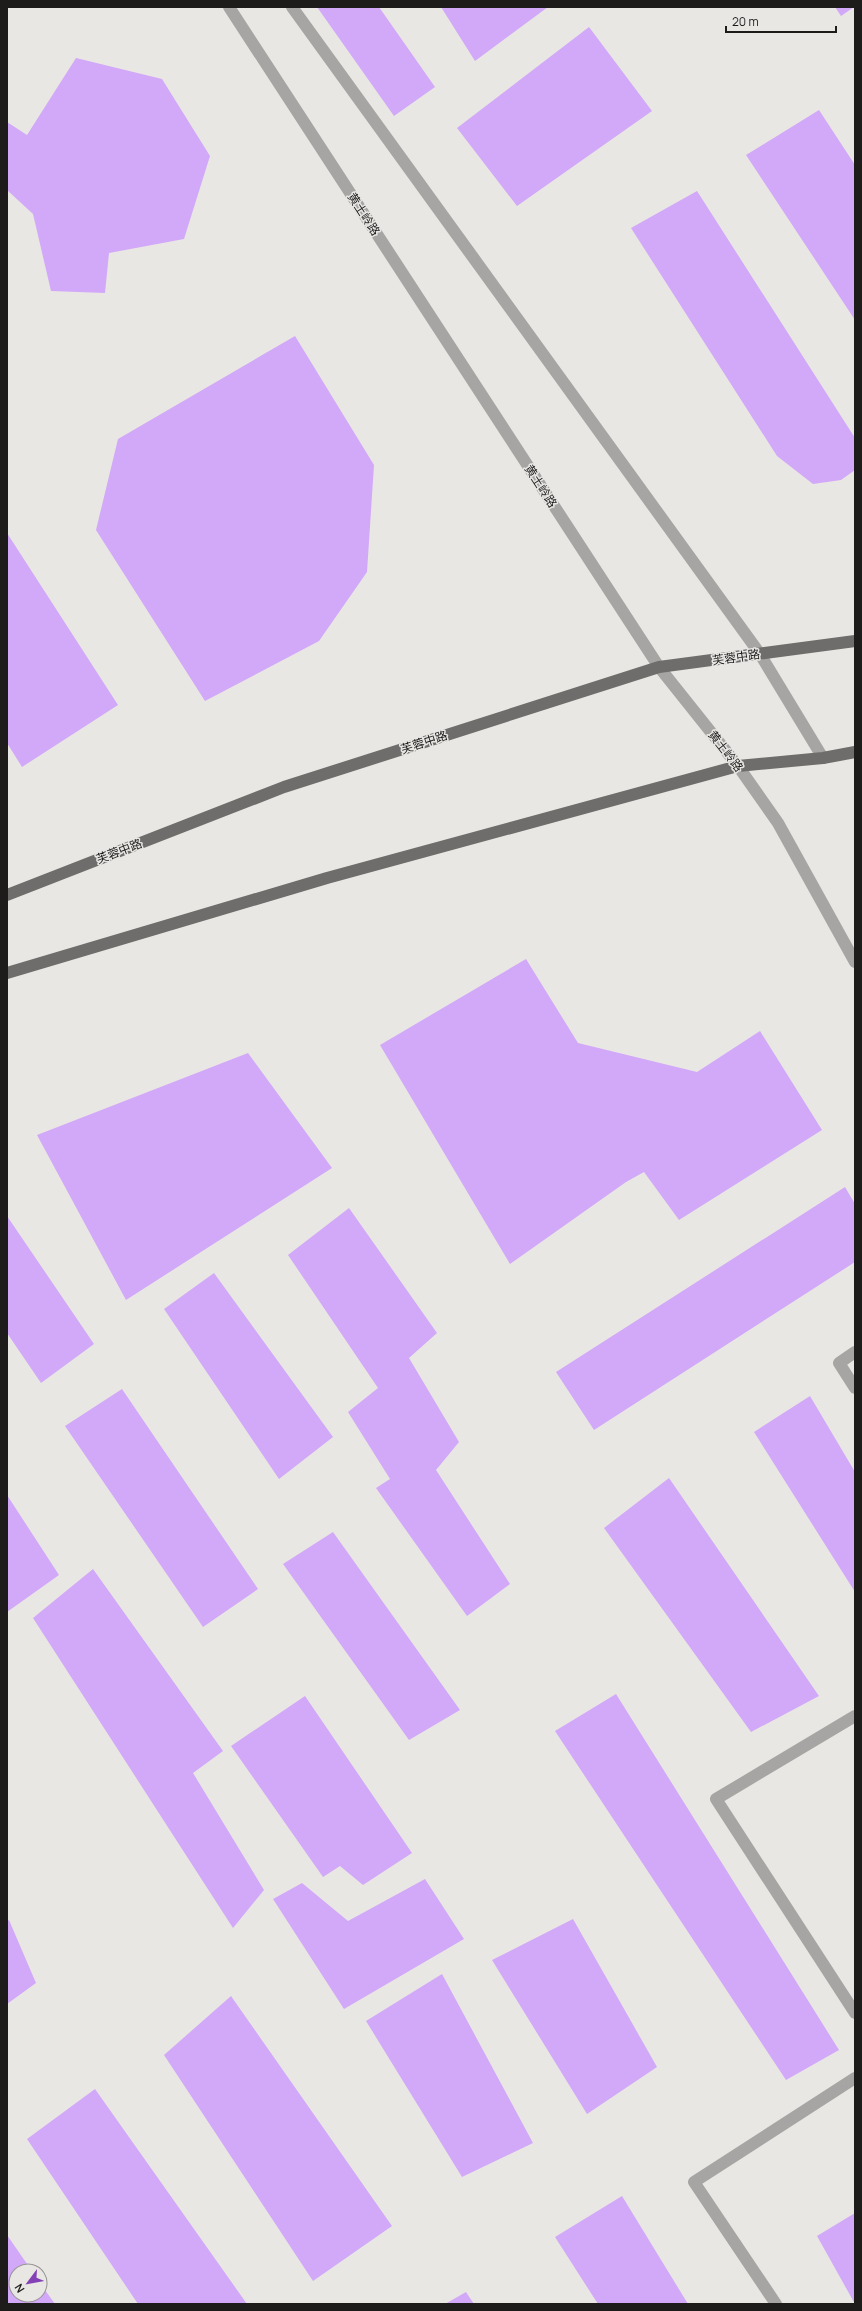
<svg xmlns="http://www.w3.org/2000/svg" width="862" height="2311" viewBox="0 0 862 2311" font-family="Manrope,'Noto Sans SC',sans-serif">
<style>
.building{fill:#d2a8f8}
.lines{fill:none;stroke-linecap:round;stroke-linejoin:round}
.minor{stroke:#a6a5a3;stroke-width:12}
.tertiary{stroke:#a6a5a3;stroke-width:12}
.primary{stroke:#6f6d6b;stroke-width:12}
.labels{text-anchor:middle;dominant-baseline:central;stroke-width:3;stroke-linejoin:round;paint-order:stroke}
.street-label{font-size:12px;fill:#1d1c1b;stroke:#e9e7e4}
</style>
<rect width="100%" height="100%" fill="#e9e7e4"/>
<path class="building" d="M317,7h62l56,80 -41,29z
M441,7h107l-73,54z
M835,7h19l-13,9z
M589,27l63,84 -135,95 -60,-78z
M76,58l86,21 48,77 -26,83 -75,14 -4,40 -54,-2 -18,-77 -26,-24v-68l20,13z
M819,110l36,55v155l-109,-165z
M697,191l158,247v32l-14,10 -28,4 -36,-28 -146,-228z
M295,336l79,129 -7,107 -48,69 -114,60 -109,-171 22,-91z
M7,533l111,172 -96,62 -15,-24z
M526,959l52,84 119,29 63,-41 62,99 -143,90 -35,-48 -18,10 -116,82 -130,-219z
M248,1053l84,115 -206,132 -89,-165z
M845,1187l10,17v58l-261,168 -38,-58z
M349,1208l88,125 -28,25 50,84 -23,28 74,114 -43,32 -91,-128 14,-9 -42,-67 30,-24 -90,-133z
M7,1216l87,128 -53,39 -34,-50z
M214,1273l119,164 -54,42 -115,-170z
M122,1389l136,200 -55,38 -138,-201z
M810,1396l45,76v120l-101,-160z
M669,1478l150,218 -68,36 -147,-204z
M7,1495l52,80 -52,37z
M333,1532l127,178 -51,30 -126,-176z
M93,1569l130,182 -30,22 71,117 -31,38 -200,-310z
M616,1694l223,356 -53,30 -231,-349z
M305,1696l107,157 -49,32 -23,-19 -17,11 -92,-131z
M425,1879l39,60 -120,70 -71,-110 29,-16 46,38z
M573,1919l84,148 -70,47 -95,-154z
M9,1920l27,63 -29,21v-83z
M442,1974l91,169 -71,34 -96,-156z
M231,1996l161,230 -79,55 -149,-226z
M95,2089l152,215h-109l-111,-165z
M622,2196l66,108h-90l-43,-67z
M855,2213v91l-38,-68z
M7,2235l25,36h-16v24h24v-12l15,21h-48z
M466,2292l8,12h-29z"/>
<g class="lines">
<path class="minor" d="M855,1352l-16,11 16,25
M855,1716l-139,83 139,214
M776,2304l-82,-122 161,-104"/>
<path class="tertiary" d="M229,7l430,660 79,99 40,57 77,139
M292,7l468,647 63,104"/>
<path class="primary" d="M7,895l277,-108 375,-120 196,-26
M7,973l320,-95 411,-112 85,-8 32,-6"/>
</g>
<g class="labels">
<g class="street-label">
<text transform="translate(364 214) rotate(57)">黄土岭路</text>
<text transform="translate(541 486) rotate(57)">黄土岭路</text>
<text transform="translate(736 657) rotate(-8)">芙蓉中路</text>
<text transform="translate(424 742) rotate(-18)">芙蓉中路</text>
<text transform="translate(726 751) rotate(52)">黄土岭路</text>
<text transform="translate(119 851) rotate(-21)">芙蓉中路</text>
</g>
</g>
<rect width="862" height="2311" fill="none" stroke="#1d1c1b" stroke-width="16"/>
<g transform="translate(28 2283) rotate(238)"><circle r="19" fill="#e9e7e4" stroke="#979694"/>
<path d="M0-3L7 15L0 10L-7 15Z" fill="#8441b5"/>
<text y="-6" font-size="11" font-weight="bold" text-anchor="middle" fill="#1d1c1b">N</text>
</g>
<path d="M726 26v6h110v-6" fill="none" stroke="#1d1c1b" stroke-width="2"/>
<text x="732" y="26" font-size="12" fill="#1d1c1b" stroke="#e9e7e4" stroke-width="3" paint-order="stroke">20 m</text>
</svg>
